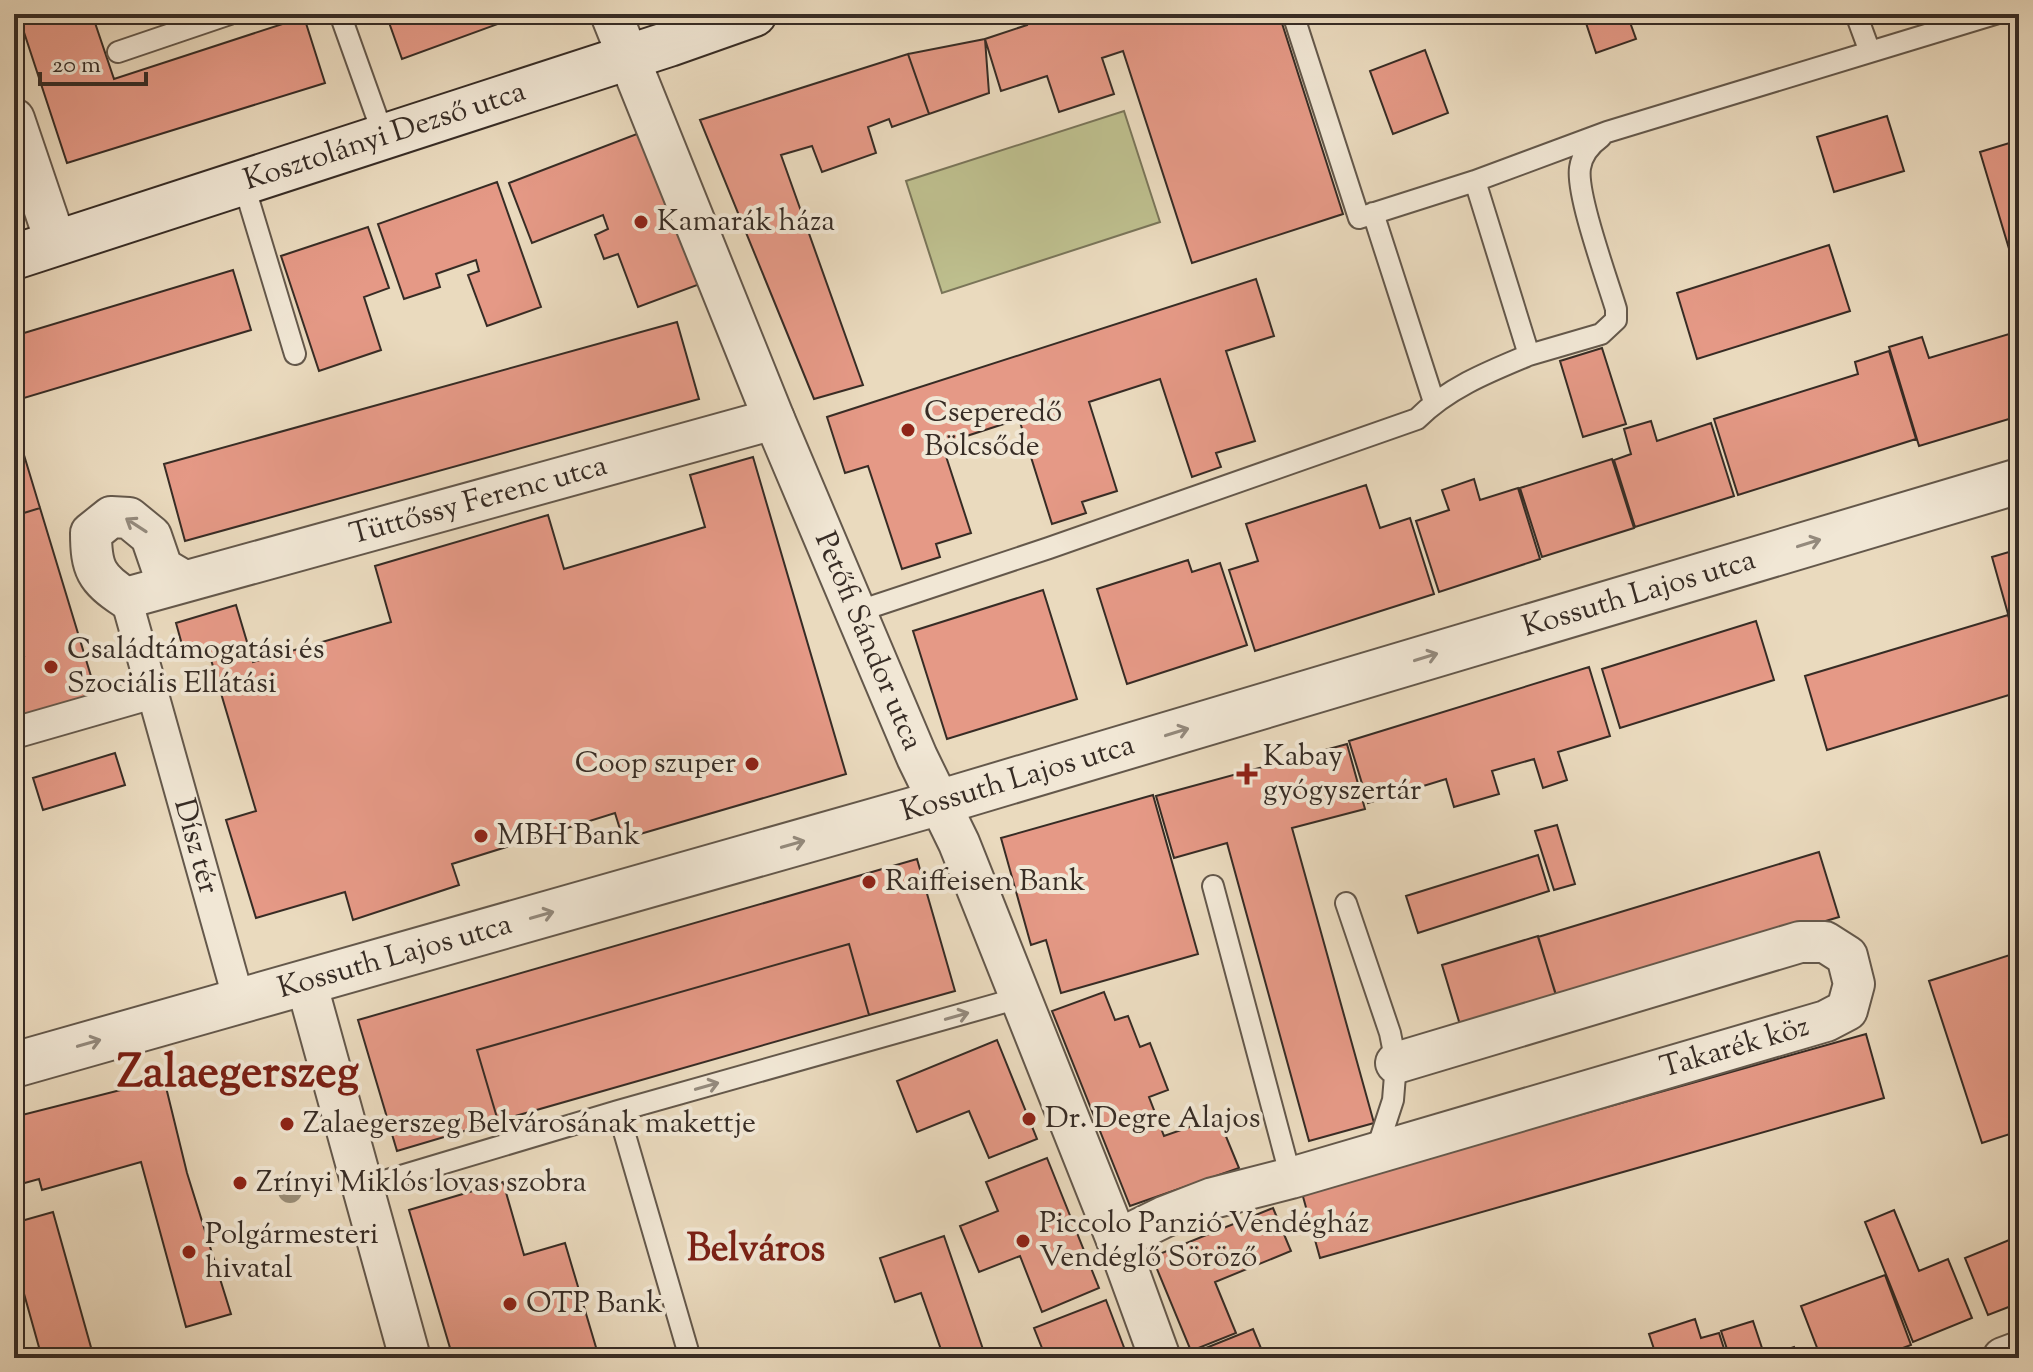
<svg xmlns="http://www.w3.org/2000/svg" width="2033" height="1372" viewBox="0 0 2033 1372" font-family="'Sorts Mill Goudy',serif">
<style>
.green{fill:#bdbe8d;stroke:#7a7559;stroke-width:2}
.building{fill:#e59986;stroke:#372c25;stroke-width:2}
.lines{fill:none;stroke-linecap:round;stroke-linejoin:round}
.service-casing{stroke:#64584b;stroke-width:24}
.pedestrian-casing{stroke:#64584b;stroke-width:34}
.minor-casing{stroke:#64584b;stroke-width:44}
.tertiary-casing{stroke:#64584b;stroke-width:48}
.secondary-casing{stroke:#372c25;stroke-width:48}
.service{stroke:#f1e7d5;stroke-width:20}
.pedestrian{stroke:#f1e7d5;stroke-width:30}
.minor{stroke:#f1e7d5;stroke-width:40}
.tertiary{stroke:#f1e7d5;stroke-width:44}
.secondary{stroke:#f1e7d5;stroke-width:44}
.tree{fill:#9a8e78}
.oneway{stroke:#948a7d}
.poi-dot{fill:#8f2418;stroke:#f1e7d5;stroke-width:3}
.labels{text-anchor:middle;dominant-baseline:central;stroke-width:8;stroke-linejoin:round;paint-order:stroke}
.street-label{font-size:30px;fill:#372c25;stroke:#f1e7d5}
.poi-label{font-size:30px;fill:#372c25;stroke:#f1e7d5;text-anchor:start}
.district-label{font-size:38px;font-weight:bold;fill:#7a1f14;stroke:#f1e7d5}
.town-label{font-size:46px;font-weight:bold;fill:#7a1f14;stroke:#f1e7d5}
</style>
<rect width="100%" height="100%" fill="#eadabe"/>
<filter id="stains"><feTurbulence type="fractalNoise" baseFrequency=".0025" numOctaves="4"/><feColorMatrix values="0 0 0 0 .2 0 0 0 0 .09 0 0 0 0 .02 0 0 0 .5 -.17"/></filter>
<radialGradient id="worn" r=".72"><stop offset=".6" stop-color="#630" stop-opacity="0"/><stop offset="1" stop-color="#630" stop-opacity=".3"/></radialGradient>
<path class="green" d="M1124,111l36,111 -218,71 -36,-112z"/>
<path class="building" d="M18,14h74l22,65 190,-62 21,66 -258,80z
M386,14h139l-123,45z
M1024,14h255l64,200 -151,49 -69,-212 -21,7 12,36 -55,18 -12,-36 -46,15 -16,-52 42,-14z
M1583,14h44l9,25 -40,14z
M985,39l4,54 -60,21 -21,-60z
M1425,50l23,63 -55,21 -23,-63z
M908,54l21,60 -37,13 -3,-8 -21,8 8,26 -54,19 -10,-26 -31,9 82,230 -49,14 -114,-279z
M1887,116l17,55 -70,21 -17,-55z
M642,132l58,152 -62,23 -20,-53 -14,5 -9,-24 13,-6 -5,-14 -71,28 -23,-60z
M2019,140v142l-39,-130z
M497,182l44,125 -54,19 -19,-51 11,-4 -3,-11 -40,14 4,13 -36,12 -26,-75z
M368,227l21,61 -25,9 17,53 -62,21 -38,-115z
M1829,245l21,66 -153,48 -20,-66z
M233,270l18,60 -237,71v-65z
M1256,279l18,57 -48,15 29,90 -39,12 5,14 -29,10 -32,-98 -71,23 28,89 -35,11 4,11 -34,11 -33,-105 -77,25 29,89 -35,11 4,13 -38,12 -34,-103 -23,7 -18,-56z
M677,322l22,77 -514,142 -21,-77z
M2019,331v85l-100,30 -30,-99 33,-10 7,21z
M1602,348l24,76 -43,13 -23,-76z
M1889,351l27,88 -178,56 -24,-76 144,-45 -3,-12z
M1651,421l6,20 54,-18 23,73 -99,31 -21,-67 17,-6 -7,-25z
M14,422l26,86 -26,8z
M753,457l93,317 -223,65 -8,-26 -163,51 7,21 -106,35 -8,-28 -89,26 -30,-98 30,-9 -47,-158 -23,6 -10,-36 60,-18 17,57 138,-40 -16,-56 173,-51 16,54 141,-42 -15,-52z
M1612,459l22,69 -92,29 -22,-69z
M1474,479l6,21 38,-12 22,71 -101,33 -23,-71 33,-11 -7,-20z
M1366,485l14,43 30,-10 24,76 -179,57 -26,-81 29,-9 -12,-37z
M40,508l57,188 -83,25v-62l10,-3 -10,-34v-106z
M2019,549v104l-27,-96z
M1188,560l4,12 28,-9 27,82 -120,39 -30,-95z
M1043,590l34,109 -130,40 -34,-108z
M2008,615l11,38v39l-192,58 -22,-74z
M1756,621l18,59 -154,48 -18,-59z
M1589,667l21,69 -52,16 9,28 -24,8 -9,-29 -42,12 7,23 -45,13 -8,-28 -78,24 -19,-62z
M1347,744l18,65 -73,19 82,295 -65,18 -82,-298 -53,15 -18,-62z
M115,753l10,32 -82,25 -10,-32z
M1153,795l45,159 -137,39 -15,-53 -15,5 -30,-107z
M1557,825l18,59 -21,6 -19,-59z
M1819,852l20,65 -281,84 -20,-64z
M1538,855l11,36 -131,42 -12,-37z
M917,859l38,132 -86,24 -20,-71 -372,106 21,71 -101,30 -39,-131z
M1538,936l19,63 -96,29 -19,-63z
M849,944l20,71 -371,106 -21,-71z
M2019,952v191l-3,-11 -34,11 -53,-162z
M1104,992l11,28 13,-4 12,31 10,-4 18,47 -19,7 15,39 54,-19 21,51 -109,38 -78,-195z
M1866,1034l18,64 -564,160 -18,-65z
M997,1040l40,99 -48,19 -20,-47 -52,21 -20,-51z
M164,1079l23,94 44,141 -45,13 -45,-165 -99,28 -3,-11 -25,7v-69z
M1047,1158l52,130 -57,24 -22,-56 -41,16 -19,-46 38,-15 -12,-29z
M503,1182l21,73 41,-12 33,111 -14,4h-131l-44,-148z
M1273,1208l18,43 -76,31 21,51 -45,18 -39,-94z
M1894,1210l25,61 29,-12 24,59 -59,24 -48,-120z
M53,1212l41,146h-52l-28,-100v-35z
M944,1236l42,122h-42l-23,-65 -26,9 -15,-44z
M2019,1236v67l-31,12 -23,-57z
M1885,1275l26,70 -35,13h-55l-20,-52z
M1106,1300l22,58h-82l-12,-30z
M1695,1319l6,19 18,-5 8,25h-70l-8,-24z
M1753,1321l12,36 29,-10 4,11h-68l-9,-27z
M1253,1329l12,29h-84z"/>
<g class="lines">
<g class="service-casing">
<path id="service" d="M340,14l44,123
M1293,14l66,204 116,-37
M1856,14l14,38 125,-38
M118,52l112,-38
M243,182l52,172
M1373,213l61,189
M1529,355l72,-21 15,-14v-11c-9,-30 -40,-115 -36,-141 2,-14 10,-23 21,-31
M856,612l193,-64 368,-129c31,-31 71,-47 112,-64l-54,-174 132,-49 263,-80
M1213,886l78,292
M1346,903l44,130 6,30 -3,37 -17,52
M618,1111l72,247
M364,1187l254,-76 401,-113"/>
</g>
<g class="pedestrian-casing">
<g id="pedestrian">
<path id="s1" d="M126,598l113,403"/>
<path d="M14,733l139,-40"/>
</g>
</g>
<g class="minor-casing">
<g id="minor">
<path id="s2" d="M611,14l163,405 143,338 42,86 158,397 43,118"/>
<path d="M14,119l42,124"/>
<path id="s3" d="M184,581l-22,-13 -11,-32 -22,-18 -18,-1 -20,16c0,35 5,46 35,65l648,-179"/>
<path d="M306,982l104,376"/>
<path id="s4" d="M1117,1240l47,-23 49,-19 78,-20 535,-157 21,-11 7,-26 -7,-28 -22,-14h-25l-404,121"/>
<path d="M2003,1358l16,-6"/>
</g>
</g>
<g class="tertiary-casing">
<g id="tertiary">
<path id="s5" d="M14,1065l927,-263 1078,-321"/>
</g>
</g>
<g class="secondary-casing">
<g id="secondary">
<path id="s6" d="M14,257l655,-213 85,-30"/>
</g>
</g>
<use href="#service" class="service"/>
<use href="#pedestrian" class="pedestrian"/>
<use href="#minor" class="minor"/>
<use href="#tertiary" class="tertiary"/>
<use href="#secondary" class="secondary"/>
</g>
<circle class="tree" cx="290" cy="1191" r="12"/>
<defs><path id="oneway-shaft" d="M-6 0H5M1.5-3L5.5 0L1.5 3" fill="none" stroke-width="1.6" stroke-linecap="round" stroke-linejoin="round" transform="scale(2)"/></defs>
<g class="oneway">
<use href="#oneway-shaft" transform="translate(136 525) rotate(-147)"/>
<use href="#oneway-shaft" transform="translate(1809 543) rotate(-17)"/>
<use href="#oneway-shaft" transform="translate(1426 657) rotate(-17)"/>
<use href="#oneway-shaft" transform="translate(1177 732) rotate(-17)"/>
<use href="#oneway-shaft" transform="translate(793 844) rotate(-16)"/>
<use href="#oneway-shaft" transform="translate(542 915) rotate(-16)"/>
<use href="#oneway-shaft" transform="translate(957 1016) rotate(-16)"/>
<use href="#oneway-shaft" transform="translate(89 1043) rotate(-16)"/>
<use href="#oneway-shaft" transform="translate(707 1086) rotate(-16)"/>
</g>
<g class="poi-dot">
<circle cx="641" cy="222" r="8"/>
<circle cx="908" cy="430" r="8"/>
<circle cx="51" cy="667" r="8"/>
<circle cx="752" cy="764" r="8"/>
<path d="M1243 762h8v8h8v8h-8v8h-8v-8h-8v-8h8z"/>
<circle cx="481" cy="836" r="8"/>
<circle cx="869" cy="882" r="8"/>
<circle cx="1029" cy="1119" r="8"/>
<circle cx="287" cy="1124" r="8"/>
<circle cx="240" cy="1183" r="8"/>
<circle cx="1023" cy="1241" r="8"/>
<circle cx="189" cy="1252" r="8"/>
<circle cx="510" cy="1304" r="8"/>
</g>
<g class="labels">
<g class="street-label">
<text stroke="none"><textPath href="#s6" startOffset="390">Kosztolányi Dezső utca</textPath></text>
<text stroke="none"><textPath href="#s3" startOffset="576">Tüttőssy Ferenc utca</textPath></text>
<text stroke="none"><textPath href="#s5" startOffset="1692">Kossuth Lajos utca</textPath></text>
<text stroke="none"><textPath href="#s2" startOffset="678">Petőfi Sándor utca</textPath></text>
<text stroke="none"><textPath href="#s5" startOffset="1044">Kossuth Lajos utca</textPath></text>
<text stroke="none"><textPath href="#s1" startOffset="258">Dísz tér</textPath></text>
<text stroke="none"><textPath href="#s5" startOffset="396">Kossuth Lajos utca</textPath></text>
<text stroke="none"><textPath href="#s4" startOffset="648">Takarék köz</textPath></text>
</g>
<g class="poi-label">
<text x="657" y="222">Kamarák háza</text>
<text x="924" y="413">Cseperedő<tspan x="924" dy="34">Bölcsőde</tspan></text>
<text x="67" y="650">Családtámogatási és<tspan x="67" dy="34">Szociális Ellátási</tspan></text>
<text x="1263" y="757">Kabay<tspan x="1263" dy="34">gyógyszertár</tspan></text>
<text x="736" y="764" text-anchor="end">Coop szuper</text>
<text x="497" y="836">MBH Bank</text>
<text x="885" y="882">Raiffeisen Bank</text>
<text x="1045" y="1119">Dr. Degre Alajos</text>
<text x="303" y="1124">Zalaegerszeg Belvárosának makettje</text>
<text x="256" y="1183">Zrínyi Miklós lovas szobra</text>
<text x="1039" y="1224">Piccolo Panzió Vendégház<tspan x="1039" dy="34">Vendéglő Söröző</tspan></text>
<text x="205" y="1235">Polgármesteri<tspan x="205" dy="34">hivatal</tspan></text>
<text x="526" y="1304">OTP Bank</text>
</g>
<g class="district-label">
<text x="756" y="1251">Belváros</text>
</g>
<g class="town-label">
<text x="238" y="1075">Zalaegerszeg</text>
</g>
</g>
<rect width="2033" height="1372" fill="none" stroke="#eadabe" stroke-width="48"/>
<rect x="16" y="16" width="2001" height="1340" fill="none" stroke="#372c25" stroke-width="4"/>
<rect x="24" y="24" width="1985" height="1324" fill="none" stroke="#372c25" stroke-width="2"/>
<path d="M40 72v12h106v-12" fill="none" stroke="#372c25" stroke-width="4"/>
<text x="52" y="72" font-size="24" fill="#372c25" stroke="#f1e7d5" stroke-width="6" paint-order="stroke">20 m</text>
<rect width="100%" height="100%" filter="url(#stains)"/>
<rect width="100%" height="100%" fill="url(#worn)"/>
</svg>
